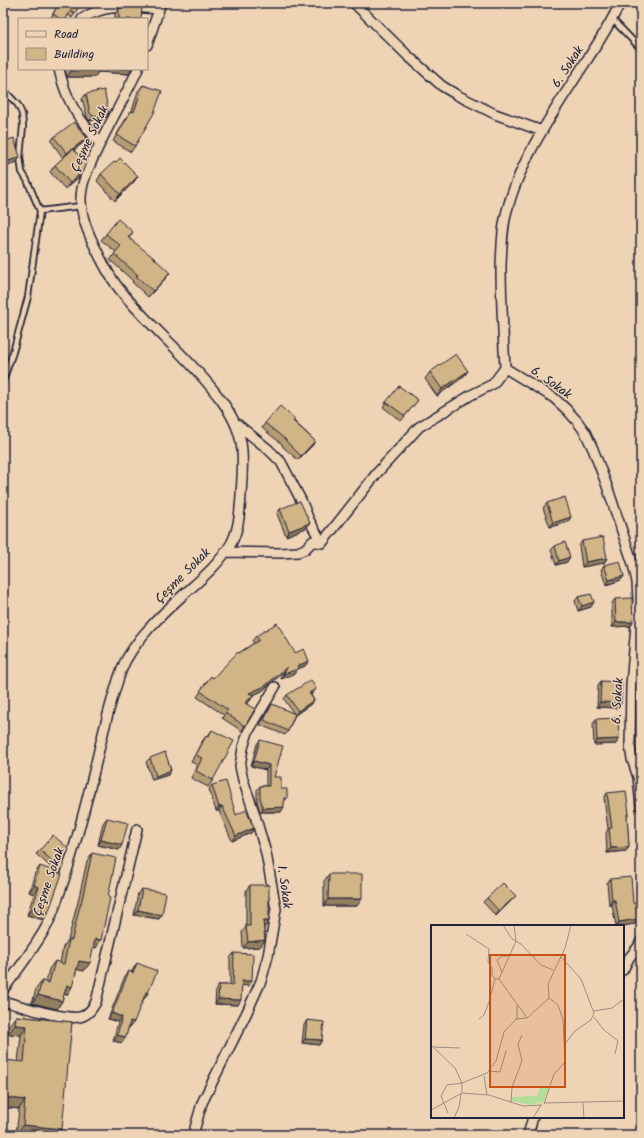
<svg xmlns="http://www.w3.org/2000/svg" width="644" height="1138" viewBox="0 0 644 1138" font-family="Kalam,sans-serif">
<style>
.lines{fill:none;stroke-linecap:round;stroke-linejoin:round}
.lane-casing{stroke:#22223b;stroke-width:8}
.street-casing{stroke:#22223b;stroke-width:12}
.lane{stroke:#eed4b5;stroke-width:4.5}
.street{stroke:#eed4b5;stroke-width:9}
.wall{fill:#b59c73;stroke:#22223b}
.shaded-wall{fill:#937f5e;stroke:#22223b}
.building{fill:#d2b586;stroke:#22223b}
.labels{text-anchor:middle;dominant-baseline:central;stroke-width:3;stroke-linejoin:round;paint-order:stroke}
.street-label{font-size:13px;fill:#22223b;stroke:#eed4b5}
.inset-road{fill:none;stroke:#9c8d84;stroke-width:1}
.view{fill:#ca5113;fill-opacity:0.15;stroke:#ca5113;stroke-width:2}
.inset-edge{fill:none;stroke:#22223b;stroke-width:2}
</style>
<rect width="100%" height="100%" fill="#eed4b5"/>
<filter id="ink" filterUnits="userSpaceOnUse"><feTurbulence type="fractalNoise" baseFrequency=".025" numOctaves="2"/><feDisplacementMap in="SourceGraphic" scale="8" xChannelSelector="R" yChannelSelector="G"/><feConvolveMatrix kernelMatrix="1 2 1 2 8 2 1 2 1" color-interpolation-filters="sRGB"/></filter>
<g filter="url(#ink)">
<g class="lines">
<g class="lane-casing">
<path id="lane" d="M613,20l28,29
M3,89l15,16 4,9 1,12 -3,31 2,15 5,8 13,31 41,-5
M3,381l10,-29 15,-55 12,-86"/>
</g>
<g class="street-casing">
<path id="street" d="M354,3l53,52 35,31 15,9 38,19 47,17
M620,3c-10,22 -23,42 -37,63 -28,44 -61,90 -75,141 -6,19 -6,39 -7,58 0,34 2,68 4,103l49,30 12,11 11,12 8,11 8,17 14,37 26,78 4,18 1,18 -7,86 -1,60 2,13 6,18 3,30
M82,19c22,-16 51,-12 77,-10
M147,45l14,-42
M59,69c2,9 5,19 9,28 7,17 20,32 32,47
M322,543l55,-70 42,-46 52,-32 22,-11 12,-16
M225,552l56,1 17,-1 7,-3 8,-8 9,2 -13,-23 -8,-20 -20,-38 -13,-13 -31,-25
M623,970l6,-12 9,-11 3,-6
M3,990c15,-20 30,-40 42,-61 7,-12 11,-26 16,-40 14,-40 24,-81 34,-122 6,-26 12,-52 20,-77 3,-10 6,-21 11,-30 14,-25 35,-45 56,-64 18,-16 38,-32 50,-54 7,-14 8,-31 9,-47 1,-17 3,-35 0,-52 -3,-18 -12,-33 -23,-47 -29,-39 -67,-68 -97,-105 -12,-14 -19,-30 -27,-46 -8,-17 -16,-36 -12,-56 2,-13 9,-27 15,-39 13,-28 28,-53 41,-81
M3,1001c18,5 60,19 77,16 8,-2 12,-8 16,-15l41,-173
M193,1135l9,-32 45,-91 14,-31 7,-25 8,-47 -10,-56 -12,-41 -11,-32 -3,-14 3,-18 5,-16 27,-45
M528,1135l5,-18"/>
</g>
<use href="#lane" class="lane"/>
<use href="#street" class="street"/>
</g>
<path class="wall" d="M59,3h25l-2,2 -2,-1 -8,14 -4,-3 -2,4h-16z
M119,8l22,11h-26v-5z
M65,69h67l-3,5 -31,-2 -3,5h-28z
M143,85l-8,61 -4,6 -18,-11 14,-24 4,-6h1l6,-20z
M86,94l23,19 -3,4 -16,4 -3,-4 -5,-18z
M54,137l33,1 -4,5 -9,7 4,28 -13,11 -15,-17 5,-7 8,-7 -12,-17z
M101,174l37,2 -5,7 -18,18 -18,-20z
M133,232l-4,6 36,41 -17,18 -16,-15 1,-1 -23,-21 6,-8 -15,-12 5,-6z
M468,371l-5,6 -26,19 -12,-17 5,-7z
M418,400l-17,21 -18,-14 3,-5z
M294,421l21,20 -3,5 -14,14 -16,-14 1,-1 -21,-17 3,-5z
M547,503l21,19 -18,5 -7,-19z
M280,509l30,14 -4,5 -20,8 -9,-22z
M582,541l25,17 -3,5 -22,4 -3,-21z
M555,546l12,16 -11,3 -5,-15z
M604,565l20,11 -3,4 -15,5 -5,-15z
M578,597l13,10 -13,4 -3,-10z
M615,599l15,27 -18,1v-24z
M256,636l39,17 14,8 -4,5 -7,3 -4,5 -13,5 3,-7 -22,19 -9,4 -3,6 -4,3 -1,22 -3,5 -20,-13 2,-3 -27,-18 14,-21 2,2 26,-25 15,-10 -2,-2z
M601,681l20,22 -3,5 -21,-1 1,-22z
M313,693l-2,2 3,5 -3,4 -16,11 -7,16 -3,4 -25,-10 9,-16 3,-5 22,10 -10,-15 3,-4z
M596,719l20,25 -22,1 -1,-21z
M212,730l1,50 -5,7 -17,-9 6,-13 -6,-3 10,-19 5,-7 1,1z
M260,740l14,37 7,12 3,13 -3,10h-21l-3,-10v-12l3,-4h6v-16l-15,-4 6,-22z
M150,758l21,12 -3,5 -16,5 -6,-18z
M212,785l24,30 18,13 -3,5 -19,8 -13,-30h-3l-7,-22z
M607,793l22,20 -2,4 2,30 -3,4 -19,2 -1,-20 2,-4 -4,-31z
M107,818l12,32 -21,-5 5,-22z
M40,850l25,7 -11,13 -18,-16z
M92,853l4,95 -3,-1 -9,24 -7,-2 -10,26 -3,-1 -2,7 -5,8 -25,-6 4,-14 6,-8 4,1 3,-13 6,-8 5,2 3,-16 5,-7 5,-19 3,-13 1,-2 10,-45z
M40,866l8,47 -5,7 -16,-5 7,-21 -5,-2 6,-19z
M329,874l28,32h-33v-25z
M610,879l25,45 -14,2h-5l-4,-21h-3l-2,-22z
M250,885l19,36 -4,6h-1l1,13 -5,7 -17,1 -1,-16 4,-5v-36z
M142,889l17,30 -25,-4 4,-22z
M516,896l-20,20 -13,-14 4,-4z
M234,953l15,33 -7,-1 -4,20 -23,-1 1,-15 3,-4h11v-27z
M137,963l11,30 -4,6v-1l-14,29h-1l-7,16 -9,-2 5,-19 -10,-3 17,-43 4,-5 3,1 1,-3z
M16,1016l56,6 -15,113h-30l-11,-1 3,-25 -16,-2v-47l15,2 3,-27 -13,-1 1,-9z
M307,1020l15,20 -3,5 -17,-2 2,-18z"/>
<path class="shaded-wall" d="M97,69h35l-3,5 -31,-2 -3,5h-28l4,-6z
M109,113l-3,4 -16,4 3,-5z
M87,138l-4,5 -20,15 4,-5z
M20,157l-3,5 -14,5v-4z
M83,171l-5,7 -13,11 5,-6z
M138,176l-5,7 -18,18 5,-7z
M170,273l-5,6 -17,18 5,-6z
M468,371l-5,6 -26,19 5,-7z
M315,441l-3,5 -14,14 3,-4z
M571,517l-3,5 -18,5 3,-4z
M310,523l-4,5 -20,8 3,-5z
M570,557l-3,5 -11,3 3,-4z
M607,558l-3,5 -22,4 4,-5z
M624,576l-3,4 -15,5 3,-5z
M594,602l-3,5 -13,4 4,-5z
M616,622h17l-3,4 -18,1z
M309,661l-4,5 -8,3 -3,5 -13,5 3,-5 13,-8z
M287,667l-3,5 -22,19 -17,8 4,-6z
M316,689l-3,4 -7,4 3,-4z
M253,695l-3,6 -9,7 4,-5z
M314,700l-3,4 -16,11 3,-4z
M600,702l21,1 -3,5 -21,-1z
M619,739l-3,5 -22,1 3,-5z
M254,761l15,4 -3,5 -15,-4z
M171,770l-3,5 -16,5 4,-4z
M284,798h3l-3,4z
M222,806l-3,5h-3l3,-4z
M284,807l-3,5h-21l3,-4z
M254,828l-3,5 -19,8 4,-5z
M101,840l21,5 -3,5 -21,-5z
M629,847l-3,4 -19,2 4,-5z
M68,852l-3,5 -11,13 3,-5z
M34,885l5,2 -5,7 -5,-2z
M516,896l-20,20 3,-5z
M328,899h34l-5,7h-33z
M612,900h3l-3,5h-3z
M32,908l16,5 -5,7 -16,-5z
M138,910l24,5 -3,4 -25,-4z
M638,919l-3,5 -14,2h-5l3,-4z
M263,921h6l-4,6h-6z
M95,939l6,1 -5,8 -6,-2z
M265,940l-5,7 -17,1 5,-6z
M79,961l11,2 -6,8 -10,-2z
M242,981h10l-3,5 -11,-1z
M67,985l5,2 -5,8 -6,-2z
M146,992l2,1 -4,6 -2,-1z
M38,995l24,6 -5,8 -25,-6z
M218,999l23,1 -3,5 -23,-1z
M112,1013l10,4 -4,5 -10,-3z
M130,1021l4,1 -4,5 -3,-1z
M15,1025l12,1 -6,9 -13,-1z
M117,1035l9,2 -4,6 -9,-2z
M305,1039l17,1 -3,5 -17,-2z
M4,1097l21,3 -6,9 -16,-2v-8z
M23,1125l39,4 -5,6h-30l-11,-1z"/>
<path class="building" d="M59,3h22l-6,10 -4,-3 -5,9h-5l-8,-5z
M142,7l-1,12h-22v-11z
M71,69h28v2h-28z
M143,85l19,6 -8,22 -19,33 -18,-11 14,-24 3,1z
M104,90l5,23 -16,3 -3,-3 -4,-19z
M74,122l13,16 -20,15 -13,-16z
M14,138l6,19 -17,6v-21z
M73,149l13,14 -3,8 -13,12 -15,-18z
M120,158l18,18 -18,18 -19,-20 13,-12 1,1z
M118,219l15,13 -5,5 26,21 16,15 -17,18 -17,-15 2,-1 -24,-21 7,-8 -15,-12z
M456,354l12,17 -26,18 -12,-17z
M399,386l19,14 -13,16 -19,-14z
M280,406l15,13 -2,2 22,20 -14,15 -15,-15v-1l-21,-17z
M565,497l6,20 -18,6 -6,-20z
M300,501l10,22 -21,8 -9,-22z
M603,537l4,21 -21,4 -4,-21z
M565,542l5,15 -11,4 -4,-15z
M620,561l4,15 -15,4 -5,-15z
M591,594l3,8 -12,4 -4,-9z
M632,598l1,24h-17l-1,-23z
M277,623l18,30 9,-4 5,12 -12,5 1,3 -14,5 3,-7 -22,19 -16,7 4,2 -8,8 10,6 -10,17 -20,-13 3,-3 -28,-19 11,-15 2,2 25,-26 1,1 20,-13 -3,-4z
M311,680l5,9 -7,4 5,7 -16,11 -11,-16z
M601,681l21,1 -1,21 -21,-1z
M272,704l23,10 -7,17 -24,-11z
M618,718l1,21 -22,1 -1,-21z
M212,730l22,11 -21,39 -17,-9 6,-13 -6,-3 10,-19 2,1z
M260,740l23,6 -9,31h7v12h6v9h-3v9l-21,1 -3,-11v-11h9v-21l-15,-4z
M165,752l6,18 -15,6 -6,-18z
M226,781l10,34 10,-5 8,18 -18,8 -14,-30 -3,1 -7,-22z
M626,791l3,22 -2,1 2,33 -18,1 -2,-20h3l-5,-35z
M107,818l21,5 -6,22 -21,-5z
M53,835l16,14 -1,3 -11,13 -17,-15z
M92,853l24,5 -8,39 2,1 -9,42 -6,-1 -5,24 -11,-2 -7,26 -5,-2 -5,16 -24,-6 4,-14 7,2 6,-22 9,3 5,-24h3l6,-27 4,-13z
M40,866l22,8 -14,39 -16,-5 7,-21 -5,-2z
M329,874h33v25h-34z
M631,877l2,26h2l3,16 -19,3 -4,-22h-3l-2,-21z
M503,883l13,13 -17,15 -12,-13z
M250,885h19v36h-6l2,19 -17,2 -2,-16h4z
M142,889l24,4 -4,22 -24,-5z
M234,953l19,1 -1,27h-10l-1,19 -23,-1 1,-14h14z
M137,963l20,8 -9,22 -2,-1 -12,30 -4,-1 -4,16 -9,-2 5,-18 -10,-4 17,-42 4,2z
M16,1016l56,6 -10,107 -39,-4 2,-25 -21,-3 -1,9v-46l21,2 3,-36 -12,-1z
M307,1020l17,2 -2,18 -17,-1z"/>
</g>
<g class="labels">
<g class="street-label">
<text transform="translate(568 67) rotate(-57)">6. Sokak</text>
<text transform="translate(90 139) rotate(-65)">Çeşme Sokak</text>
<text transform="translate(551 383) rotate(35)">6. Sokak</text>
<text transform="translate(183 576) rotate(-45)">Çeşme Sokak</text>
<text transform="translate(618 701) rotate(-87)">6. Sokak</text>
<text transform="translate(49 882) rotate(-71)">Çeşme Sokak</text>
<text transform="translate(284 887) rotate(82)">1. Sokak</text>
</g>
</g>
<g transform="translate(431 925)">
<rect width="193" height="193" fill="#eed4b5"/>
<path d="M109,162l9,1 -6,14 -13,3 -18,-4v-4l25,-1z" fill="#b4dd99"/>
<path class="inset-road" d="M72,0l9,14 9,5 20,21 12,5M35,9l23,15 -1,13 4,6v7l3,4h4M130,32l20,22 13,34 -3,7 -16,11 -11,14M71,47l-5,-12 5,-4h6M163,86l18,-3 12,-9M163,92l9,12 15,12 -3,13M96,93l22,-20M48,94l5,-4 5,-13 6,-23M85,94l11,-1 -9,-13M0,120l24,23 7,15v10M2,122l27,1M58,146l11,1 6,-21M53,151l3,19M80,178l1,-16 10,-26 -4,-17 4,-9M114,178l79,-2M152,178l1,15M113,179l10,-30 11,-12 -2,-42 -5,-15 -9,-7 -1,-14 17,-36 6,-23M0,185l31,-17 27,2 34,11 19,-1M17,188l-7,-17 6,-11 15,-2 25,-10 9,-12 8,-29 13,-14v-14l-18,-25 17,-38 -2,-16M23,193l5,-11 2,-13M102,193l8,-13"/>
<path class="view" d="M59,30h75v132h-75z"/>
<rect width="193" height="193" class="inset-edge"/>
</g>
<rect width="644" height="1138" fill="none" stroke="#eed4b5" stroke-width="16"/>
<rect x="8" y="8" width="628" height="1122" fill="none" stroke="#22223b" stroke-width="1.5" filter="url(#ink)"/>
<rect x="18" y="18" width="130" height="52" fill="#eed4b5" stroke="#9c8d84"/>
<rect x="26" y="31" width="20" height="6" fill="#eed4b5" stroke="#9c8d84"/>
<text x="54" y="38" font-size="12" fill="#22223b">Road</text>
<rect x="26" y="48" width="20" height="12" fill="#d2b586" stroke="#9c8d84"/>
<text x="54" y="58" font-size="12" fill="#22223b">Building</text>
</svg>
